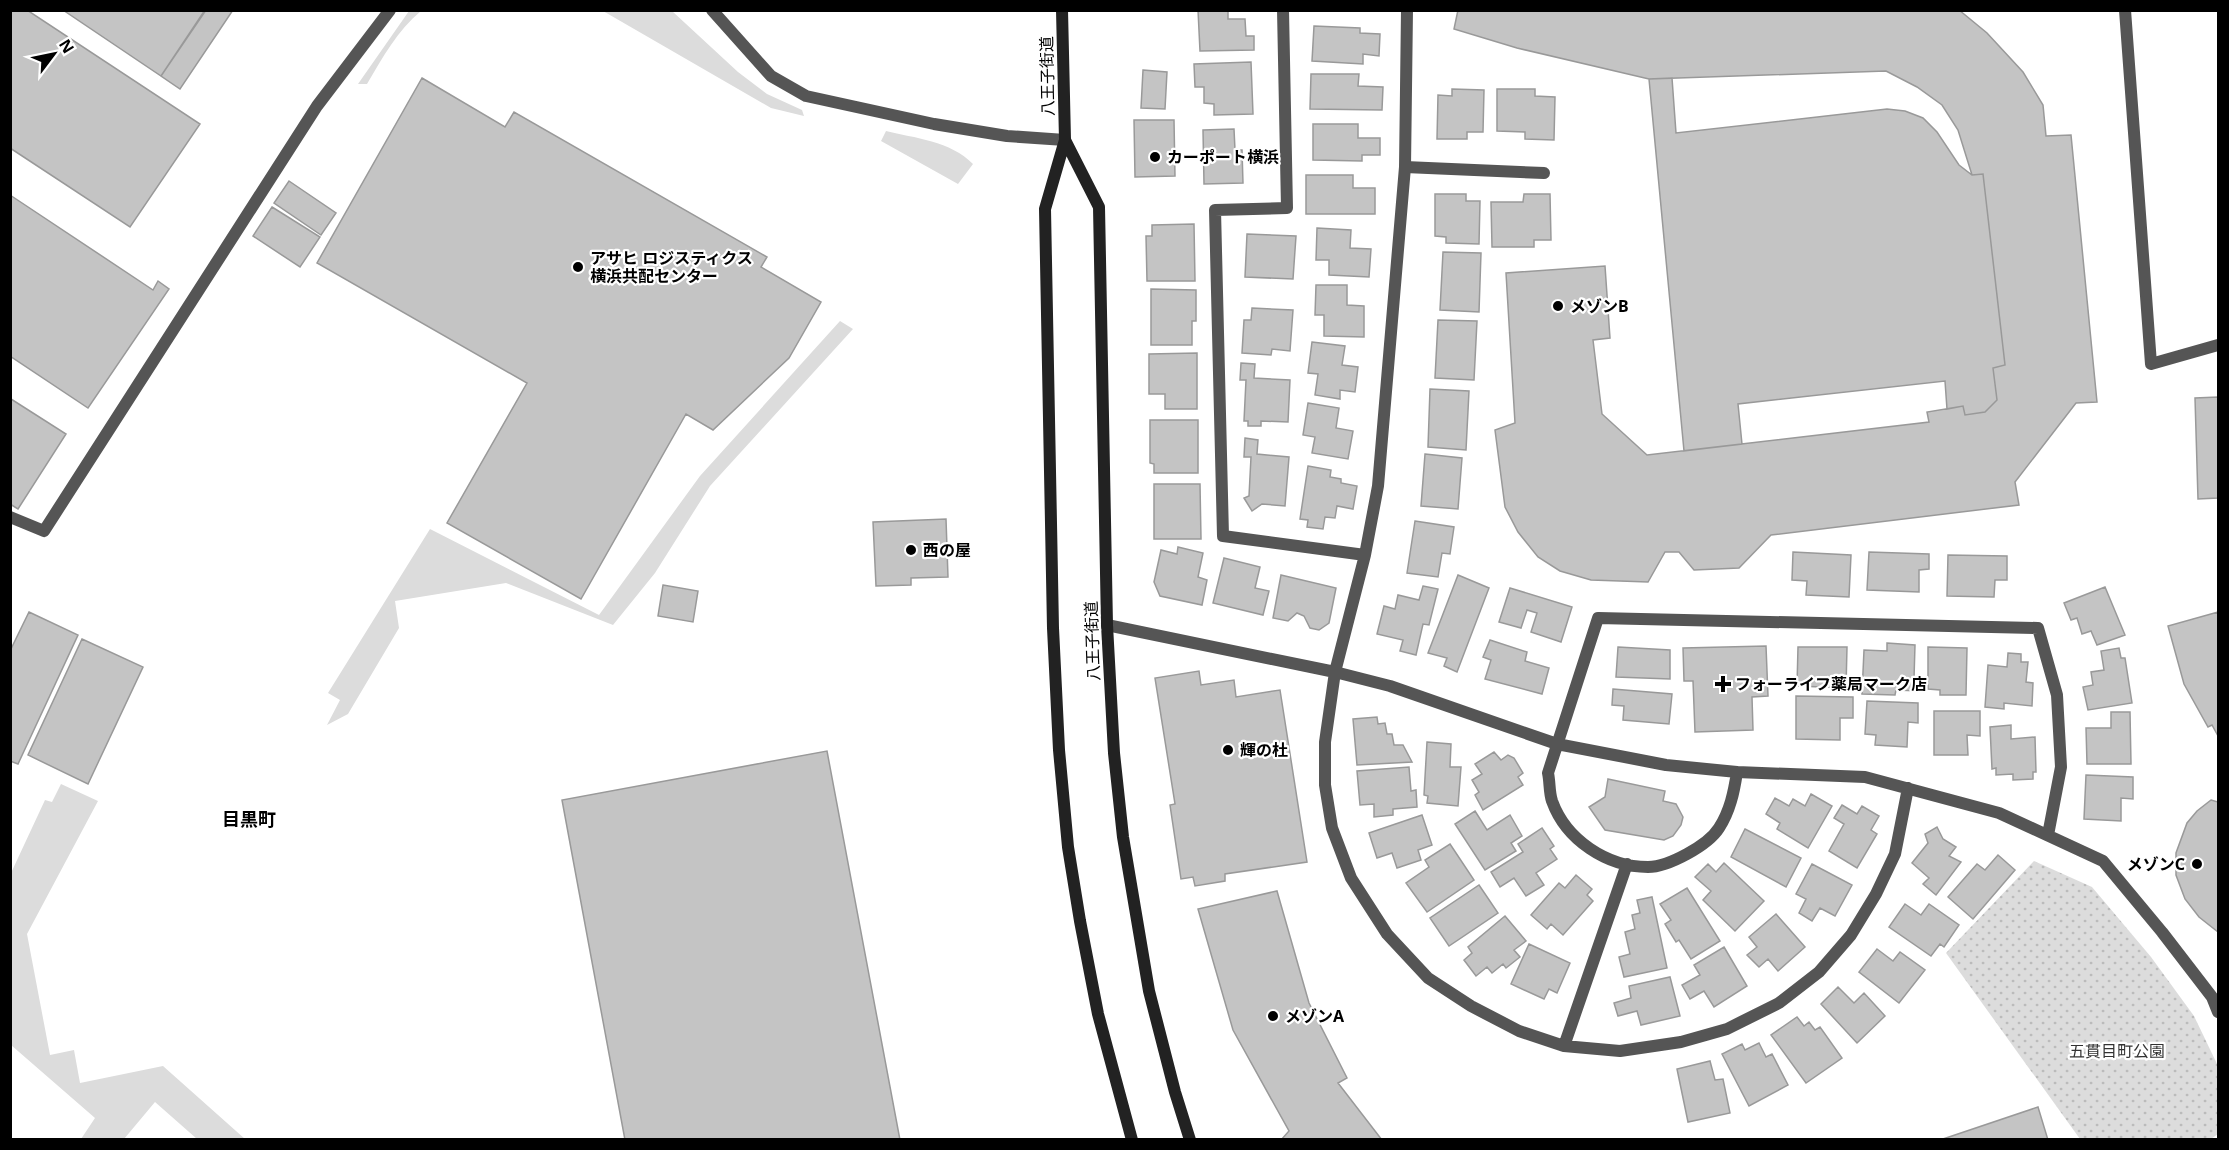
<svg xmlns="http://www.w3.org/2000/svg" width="2229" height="1150" viewBox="0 0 2229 1150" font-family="'Noto Sans','Noto Sans JP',sans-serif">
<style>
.green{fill:#dcdcdc}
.park{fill:url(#park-dots)}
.building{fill:#c4c4c4;stroke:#999;stroke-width:1.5}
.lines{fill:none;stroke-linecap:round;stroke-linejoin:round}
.lane{stroke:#555;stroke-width:12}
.street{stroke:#555;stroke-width:12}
.secondary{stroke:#222;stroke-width:12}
.poi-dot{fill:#000;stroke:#fff;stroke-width:2}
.labels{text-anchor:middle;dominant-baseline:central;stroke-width:4.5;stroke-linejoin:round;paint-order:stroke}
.street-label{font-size:16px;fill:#000;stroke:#fff}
.poi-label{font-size:16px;font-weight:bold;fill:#000;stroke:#fff;text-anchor:start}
.park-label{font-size:16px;fill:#333;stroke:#fff}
.neighbourhood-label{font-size:18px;font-weight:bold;fill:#000;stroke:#fff}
</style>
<defs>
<pattern id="park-dots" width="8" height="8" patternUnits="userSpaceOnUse" patternTransform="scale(1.5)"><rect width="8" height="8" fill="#dcdcdc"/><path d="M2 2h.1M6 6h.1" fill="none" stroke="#bbb" stroke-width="1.8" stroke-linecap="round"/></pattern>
</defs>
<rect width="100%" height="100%" fill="#fff"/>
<path class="green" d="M409,11h12c-24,20 -38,46 -54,73h-9z
M603,11h69l66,61 29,22 35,16 2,6 -33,-8z
M886,131c28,7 65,10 87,33l-15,20 -77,-43z
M840,321l13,8 -143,157 -55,87 -42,52 -107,-42 -111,18 4,27 -51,86 -21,11 13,-25 -12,-7 102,-164 169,86 101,-139z
M61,784l37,17 -71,133 23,121 24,-5 6,33 83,-17 82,73h-48l-42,-37 -31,37h-43l14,-21 -84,-73v-172l34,-73 7,2z"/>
<path class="park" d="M2034,861l58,26 59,70 43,59 24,50v68l-7,5h-131l-134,-186z"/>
<path class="building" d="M10,10h17l173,114 -70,103 -120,-79z
M63,10h142l-44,66z
M206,10h27l-53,79 -19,-13z
M1198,10h30v9h17l1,17h8v14l-54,1z
M1458,10h501l28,23 36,39 20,33 3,31 25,-1 26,267 -21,1 -61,79 4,23 -248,30 -32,33 -45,2 -15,-18h-14l-17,30 -57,-2 -31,-9 -22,-14 -20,-25 -13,-25 -10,-77 20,-7 -9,-150 99,-7 5,72 -17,2 9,74 45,41 282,-33 -2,-10 36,-6 2,9 20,-3 12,-12 -4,-32 12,-3 -22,-191 -11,1 -14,-45 -16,-25 -25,-18 -31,-16 -237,8 -132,-31 -63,-19z
M1314,26l46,2v5l20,1 -1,22 -16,-2v10l-51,-3z
M1251,62l2,52 -39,1v-11l-10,-1v-16h-9l-1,-23z
M1143,70l24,2 -2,37 -24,-1z
M1311,74h48l-1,12 25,1 -1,23 -72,-1z
M422,78l83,49 9,-15 253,145 -6,10 60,35 -32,56 -76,72 -27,-16 -105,185 -134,-76 80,-140 -210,-120z
M1672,78l4,55 211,-24 18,2 18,7 14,14 22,33 13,10 11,-1 22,191 -12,3 4,32 -12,12 -20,3 -2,-9 -16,3 -2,-28 -207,23 4,40 -58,7 -35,-372z
M1452,89l32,1 -1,42h-16v7h-30l1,-44 14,1z
M1497,89h38v7l20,1 -1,43 -29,-1v-7l-28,-1z
M1134,120h40l1,56 -40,1z
M1313,124h45v14h22v17h-18v6l-49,-1z
M1234,129l1,21h7l1,33 -39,1 -1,-54z
M1306,175h47v13h22v26h-69z
M289,181l47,32 -15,22 -47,-32z
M1435,194h31v7h14l-1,43 -33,-1v-6l-11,-1z
M1524,194h26l1,46h-17v7h-42l-1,-45h32z
M10,195l143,95 5,-9 11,8 -81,119 -78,-52z
M272,207l48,30 -20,30 -47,-31z
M1194,224l1,57h-48l-1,-45h6v-11z
M1317,228l34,2 -1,18 21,1 -2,28 -40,-2v-15h-13z
M1247,234l49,2 -3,43 -48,-2z
M1443,252l38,1 -2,59 -39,-2z
M1316,285h31v20l17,1v31l-40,-1v-21h-9z
M1151,289l45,1v31h-4v24h-41z
M1252,308l41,2 -3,41 -18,-2 -1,6 -29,-2 2,-33h7z
M1438,320l39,1 -3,59 -39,-2z
M1312,342l33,4 -3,19 16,2 -3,25 -15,-2v9l-25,-4 3,-21 -10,-1z
M1197,353v56h-32v-15h-16v-40z
M1241,363l14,1 -1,14 36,2 -2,42 -27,-1v5h-13v-5h-4l2,-41h-6z
M1430,389l39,2 -3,59 -38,-3z
M2218,397v101l-20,1 -3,-101z
M11,399l55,35 -48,75 -8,-5z
M1308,403l31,5 -3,20 17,3 -5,28 -36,-6 3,-16 -12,-2z
M1150,420h48v53h-44v-9l-4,-1z
M1245,438l13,2 -1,14 32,3 -4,49 -23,-2 -10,7 -8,-13 5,-2 2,-39h-7z
M1425,454l37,4 -4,51 -37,-3z
M1308,466l23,4 -1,7 11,2v4l16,3 -4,23 -16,-3 -2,12 -10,-1 -2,12 -16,-2 1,-7 -8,-1z
M1154,484h46l1,55h-47z
M946,519l2,58 -37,1v7l-35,1 -3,-64z
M1415,521l39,6 -4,27 -8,-1 -4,24 -31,-4z
M1178,547l25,6 -5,24 9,3 -5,25 -42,-9 -6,-14 7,-32 16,4z
M1793,552l58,3 -2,42 -43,-2 1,-14 -15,-1z
M1869,552l60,2v15l-10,1v22l-52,-2z
M1948,555l59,1v24h-12l-1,17 -47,-1z
M1224,558l36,9 -5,21 14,3 -6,24 -50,-12z
M1281,575l55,13 -7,35 -10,7 -9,-2 -6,-12 -7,-3 -9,8 -15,-3z
M1458,575l31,13 -32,84 -13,-6 3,-8 -19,-5z
M663,585l35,6 -5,31 -35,-6z
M1423,586l15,3 -9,36 -6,-1 -7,31 -16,-4 3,-11 -26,-6 7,-28 11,3 3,-14 21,5z
M2105,587l20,48 -28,10 -6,-14 -9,3 -5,-16 -6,2 -7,-17z
M1510,588l62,19 -11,35 -30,-10 6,-19 -10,-3 -6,18 -22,-6z
M29,612l49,23 -60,129 -8,-3v-110z
M2218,612v124l-6,-11 -4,2 -24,-43 -16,-58z
M82,639l61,28 -55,117 -60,-29z
M1490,640l37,12 -2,9 24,7 -7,26 -57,-15 6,-19 -8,-3z
M1887,643l28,2 -1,34h6l-1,12 -23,-1 -1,5 -33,-1 2,-44 23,1z
M1766,646l2,50 -16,1 1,33 -58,2 -2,-51h-9l-1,-33z
M1618,647l52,3v29l-54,-2z
M1798,647h49l-1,41 -49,-2z
M1928,647l39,1 -1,47h-26v-5l-12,-1z
M2119,648l2,10h4l7,45 -44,7 -5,-23 10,-2 -2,-13 13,-2 -3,-19z
M2008,653l13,1v8h7l-2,20 7,1 -1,23 -28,-3v6l-19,-2 3,-42 19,2z
M1199,671l2,14 33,-5 2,17 44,-7 27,172 -82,12v7l-30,5 -2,-9 -12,2 -11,-74 5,-1 -20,-126z
M1613,689l59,5 -3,30 -46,-4 1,-14 -12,-1z
M1796,696l57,1v21h-13v22l-44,-1z
M1867,701l51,2v20l-10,-1 -1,25 -32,-2 1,-10 -11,-1z
M1934,711h46v25l-13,-1 1,20h-34z
M2111,712h19l1,52h-44l-1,-36h25z
M1377,717l1,7 7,-1 2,11h5l2,11h9l9,17 -55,3 -4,-46z
M2011,725v14l24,-2 1,35h-3v7l-20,1v-6l-17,1v-7l-4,1 -2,-42z
M1427,742l24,2 -1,23h11l-3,39 -31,-3 1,-7 -4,-1z
M827,751l73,389h-275l-63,-340z
M1494,752l7,8 7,-5 6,3 9,15 -5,4 5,8 -40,25 -8,-15 4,-3 -7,-12 10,-6 -7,-10z
M1409,767l2,24 5,-1 1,17 -24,2v6l-19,2v-13l-14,1 -3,-34z
M2086,775l47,2v22l-12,-1v23l-37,-2z
M1608,779l57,12 -2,10 13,3 7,13 -2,8 -8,11 -9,4 -59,-10 -16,-23 16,-10z
M1811,794l21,12 -24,42 -31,-19 3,-6 -14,-9 9,-16 14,8 4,-7 12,7z
M2211,800l7,2v130l-19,-15 -14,-18 -9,-24v-22l11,-30 10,-12z
M1842,805l15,9 5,-8 17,10 -8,14 6,4 -20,34 -28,-17 15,-27 -10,-6z
M1475,811l12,19 23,-15 12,21 -11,7 5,8 -31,19 -30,-46z
M1422,815l10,30 -14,5 3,10 -24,8 -5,-15 -15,5 -8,-25z
M1937,827l6,12 13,8 -7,9 12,6 -25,33 -13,-11 6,-6 -17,-15 16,-20 -3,-9z
M1542,828l12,18 -4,3 7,10 -21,14 8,12 -18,11 -12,-18 -14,9 -9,-15 32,-20 -5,-8z
M1745,829l56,29 -15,29 -55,-30z
M1450,844l24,36 -47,32 -21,-29 23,-16 -4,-7z
M1998,855l17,15 -42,49 -25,-22 29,-33 8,6z
M1724,863l40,38 -29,30 -32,-31 8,-9 -16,-14 13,-13 8,8z
M1812,864l40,21 -17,31 -15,-8 -8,13 -13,-8 7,-14 -10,-5z
M1576,875l16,14 -5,6 6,6 -30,34 -12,-11 -4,5 -16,-14 28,-32 6,5z
M1479,885l19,28 -49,33 -19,-28z
M1687,888l33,53 -29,18 -12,-19 -3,2 -11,-18 6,-4 -11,-16z
M1277,891l32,112 38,75 -9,5 44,57h-101l8,-9 -56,-101 -35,-121z
M1652,897l15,71 -43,9 -5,-20 11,-3 -5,-22 10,-3 -3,-14 8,-2 -3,-13z
M1905,904l16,11 8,-11 30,21 -15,22 -4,-3 -9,12 -42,-29z
M1776,914l29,33 -27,24 -10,-12 -9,8 -12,-12 10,-8 -8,-10z
M1505,916l21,25 -12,9 6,7 -14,11 -3,-4 -11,9 -5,-6 -11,9 -12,-16 8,-7 -4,-6z
M1529,944l41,19 -13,30 -8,-4 -5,10 -33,-15z
M1724,947l23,39 -33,21 -10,-16 -14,8 -8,-14 18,-10 -6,-10z
M1877,949l16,12 7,-9 25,18 -26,33 -40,-31z
M1670,977l10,39 -39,9 -4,-14 -19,5 -4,-13 17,-5 -2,-12z
M1838,987l16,16 10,-10 21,23 -28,27 -36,-39z
M1797,1017l7,9 5,-4 6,8 5,-3 22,31 -36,25 -35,-48z
M1759,1043l7,14 6,-3 16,31 -39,21 -27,-52 20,-10 3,6z
M1710,1061l5,19 8,-1 7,34 -42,9 -11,-53z
M2038,1107l10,33h-108z"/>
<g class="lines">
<path class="lane" d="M1405,167l139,6"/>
<path class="street" d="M712,10l59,66 35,20 128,28 73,12 58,4
M1283,10l4,198 -72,2 8,326 142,19
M1407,10l-2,157 -27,319 -13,69 -30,117 -10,70v43l7,43 19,50 36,56 41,44 43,28 48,25 45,15 56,5 61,-9 46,-13 52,-26 40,-31 32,-37 25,-41 19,-40 13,-66
M2125,10l26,354 67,-19
M10,517l34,14 273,-425 73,-96
M1107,625l228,47 55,14 167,58 109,21 71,7 128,5 134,36 104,48 59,71 50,65 6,15
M1737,772c-3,20 -7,39 -18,56 -7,11 -21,20 -32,26 -11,6 -25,13 -39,13 -41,0 -82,-27 -96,-66 -3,-9 -2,-19 -4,-28l50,-155 440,10 19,67 4,72 -13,68
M1564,1046l63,-182"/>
<path class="secondary" d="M1062,10l3,130 -20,69 8,419 6,122 9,97 12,74 18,93 34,126
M1065,140l34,67 8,418 7,128 9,84 26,154 26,101 15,48"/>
</g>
<g class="poi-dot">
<circle cx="1155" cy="157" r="6"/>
<circle cx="578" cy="267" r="6"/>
<circle cx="1558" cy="306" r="6"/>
<circle cx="911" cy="550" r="6"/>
<path d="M1720 675h6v6h6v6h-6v6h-6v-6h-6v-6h6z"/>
<circle cx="1228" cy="750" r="6"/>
<circle cx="2197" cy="864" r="6"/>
<circle cx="1273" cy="1016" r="6"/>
</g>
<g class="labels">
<g class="street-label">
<text transform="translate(1047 76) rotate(-91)">八王子街道</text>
<text transform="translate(1092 641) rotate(-92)">八王子街道</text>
</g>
<g class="poi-label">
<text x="1167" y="157">カーポート横浜</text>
<text x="590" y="258">アサヒ ロジスティクス<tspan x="590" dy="18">横浜共配センター</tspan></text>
<text x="1570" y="306">メゾンB</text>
<text x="923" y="550">西の屋</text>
<text x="1735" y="684">フォーライフ薬局マーク店</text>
<text x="1240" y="750">輝の杜</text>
<text x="2185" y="864" text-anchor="end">メゾンC</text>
<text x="1285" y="1016">メゾンA</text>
</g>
<g class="park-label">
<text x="2117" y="1051">五貫目町公園</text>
</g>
<g class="neighbourhood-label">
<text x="249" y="819">目黒町</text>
</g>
</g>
<rect width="2229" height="1150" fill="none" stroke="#000000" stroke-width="24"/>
<g transform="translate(54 54) rotate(58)" stroke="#ffffff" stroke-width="4.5" paint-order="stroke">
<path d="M0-4.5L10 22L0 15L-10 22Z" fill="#000000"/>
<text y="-9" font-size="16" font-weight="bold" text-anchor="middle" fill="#000000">N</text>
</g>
</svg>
